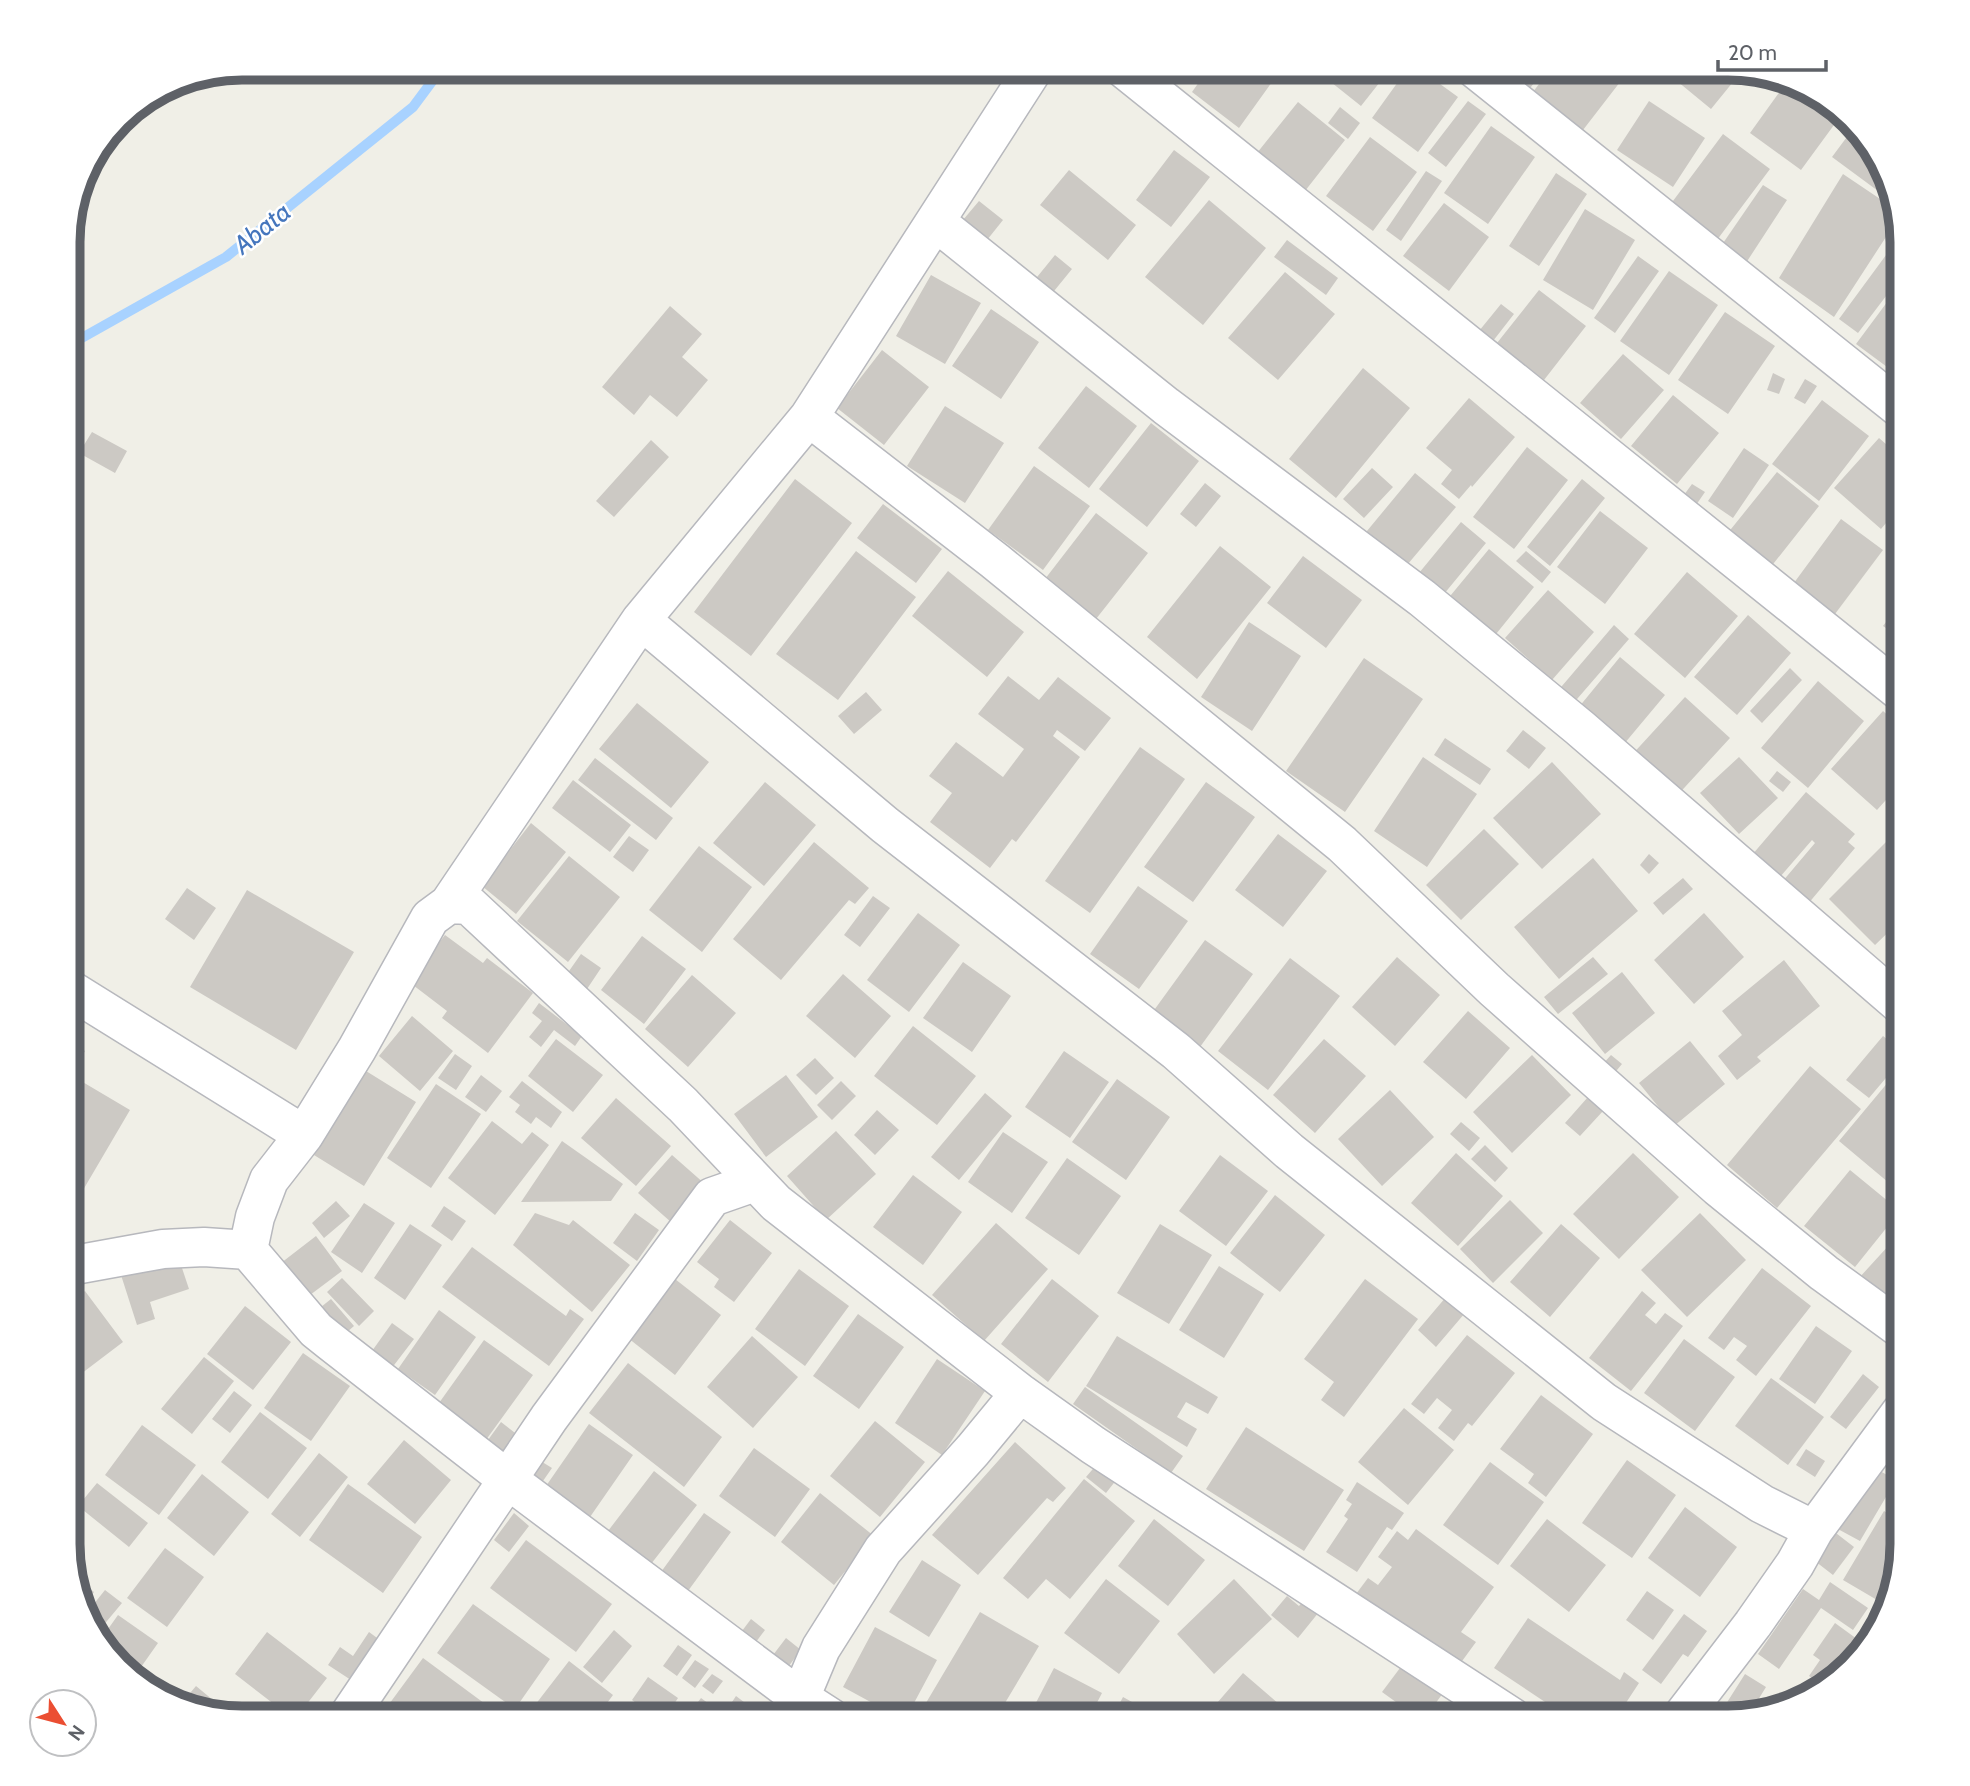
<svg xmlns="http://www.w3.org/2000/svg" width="1970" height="1786" viewBox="0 0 1970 1786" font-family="Cabin,sans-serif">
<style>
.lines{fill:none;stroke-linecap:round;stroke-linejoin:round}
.stream{stroke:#a8d2ff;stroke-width:10}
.building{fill:#ccc9c4}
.minor-casing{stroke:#b7b8bd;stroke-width:41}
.minor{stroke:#fff;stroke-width:38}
.labels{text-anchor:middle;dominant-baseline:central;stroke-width:5;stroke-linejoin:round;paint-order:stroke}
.water-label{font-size:26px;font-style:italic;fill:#4576bd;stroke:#fff}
.rim{fill:none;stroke:#5e6167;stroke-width:9}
</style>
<rect width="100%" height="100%" fill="#f0efe7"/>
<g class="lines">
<path class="stream" d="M69,365l11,-26 146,-82 187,-150 29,-39"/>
</g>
<path class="building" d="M1209,68h67l4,3 -41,57 -47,-36z
M1319,68h72l-30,38 -44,-35z
M1408,68h10l40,29 -40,55 -46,-34z
M1515,68h22l5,4 -14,19 -20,-14z
M1551,68h69l7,5 -44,57 -50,-38z
M1669,68h58l15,3 -31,38 -45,-37z
M1788,80l6,2 48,32 -41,56 -51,-37z
M1468,101l18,13 -40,53 -18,-14z
M1649,101l56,37 -32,49 -56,-37z
M1298,102l47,38 -40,51 -48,-38z
M1340,107l20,16 -12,16 -20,-16z
M1491,126l44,31 -47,67 -44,-31z
M1855,126l33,50 5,26 -61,-45z
M1723,134l47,35 -56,75 -47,-35z
M1370,137l47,35 -44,59 -47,-35z
M1174,150l36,27 -39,50 -35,-27z
M1069,170l67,55 -28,35 -68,-55z
M1426,171l16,10 -41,60 -15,-11z
M1556,173l31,21 -48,72 -30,-20z
M1843,174l52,35 2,11 -63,97 -55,-39z
M1763,185l24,15 -43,66 -25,-17z
M1209,200l57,48 -63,77 -58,-48z
M979,201l24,19 -16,20 -24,-20z
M1444,203l45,34 -40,54 -46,-35z
M1585,209l50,31 -42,70 -50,-30z
M1900,236l2,39 -44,58 -19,-14z
M1287,240l51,38 -12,17 -52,-38z
M1055,255l17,14 -22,27 -17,-14z
M1638,256l21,15 -44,62 -21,-15z
M1669,271l49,34 -49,70 -49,-34z
M1285,272l50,42 -57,66 -50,-42z
M931,275l50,28 -36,61 -49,-28z
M1902,282v96l-46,-34z
M1539,290l47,36 -42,54 -47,-37z
M1501,304l13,10 -21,27 -14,-10z
M670,306l32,28 -20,23 26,23 -31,37 -27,-22 -16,20 -32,-28z
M991,309l48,33 -38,57 -49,-33z
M1725,312l50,34 -47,68 -50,-34z
M882,350l47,37 -45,58 -47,-37z
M1623,354l41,36 -43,49 -41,-36z
M1363,368l47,40 -74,90 -47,-39z
M1773,373l12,6 -6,15 -12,-4z
M1805,379l12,7 -12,18 -11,-6z
M1086,386l51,40 -48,62 -51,-40z
M1673,395l46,38 -42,51 -46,-38z
M1469,398l46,39 -43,50 -1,-2 -12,14 -18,-15 11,-14 -26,-22z
M1822,400l47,36 -50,65 -47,-37z
M945,406l59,37 -39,60 -58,-37z
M1151,423l48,38 -52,66 -48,-38z
M92,432l35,19 -12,22 -36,-20z
M1879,438l23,20v46l-21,25 -47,-41z
M651,440l18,17 -55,60 -18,-16z
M1527,447l41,33 -54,69 -41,-32z
M1744,448l25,17 -36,53 -25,-17z
M1034,466l56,40 -47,64 -55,-40z
M1372,468l21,19 -29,31 -21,-19z
M1777,472l42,34 -49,62 -43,-34z
M1415,473l41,34 -54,64 -40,-34z
M795,479l57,44 -101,133 -57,-44z
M1582,479l23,19 -55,68 -23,-19z
M1205,483l16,13 -25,31 -16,-13z
M1692,484l13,8 -11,16 -13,-9z
M883,504l59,45 -26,34 -59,-45z
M1600,511l48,37 -43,56 -48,-37z
M1096,513l52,40 -52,66 -51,-40z
M1841,519l42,31 -54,72 -41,-31z
M1461,522l25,21 -42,51 -25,-21z
M1220,546l51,41 -74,92 -50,-42z
M1489,549l45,38 -42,52 -46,-38z
M856,551l60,46 -78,103 -62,-46z
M1526,551l25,21 -9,11 -26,-22z
M1303,556l59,44 -36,48 -59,-45z
M948,571l76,61 -37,45 -75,-61z
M1687,572l51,44 -53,62 -51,-44z
M1548,590l46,42 -42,48 -47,-42z
M1902,601v38l-19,-13z
M1748,615l43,38 -54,62 -43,-38z
M1249,622l52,34 -49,75 -51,-34z
M1614,625l15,14 -58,67 -15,-13z
M1620,657l45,38 -46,55 -45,-37z
M1364,658l59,41 -78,113 -59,-41z
M1790,668l12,12 -40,43 -12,-12z
M1008,676l31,24 19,-23 53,41 -26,33 -28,-21 -4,6 27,21 -64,85 -4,-3 -22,29 -60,-46 22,-29 -23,-17 27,-34 47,35 21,-28 -46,-35z
M1818,681l46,40 -56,67 -47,-40z
M866,692l16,18 -28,24 -16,-18z
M1685,697l45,41 -56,61 -45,-41z
M637,703l72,59 -38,46 -72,-59z
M1883,711l19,17v54l-25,28 -46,-41z
M1523,730l23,18 -17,21 -23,-18z
M1445,738l46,31 -11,16 -46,-30z
M1140,747l45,32 -95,134 -45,-32z
M1423,757l54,37 -50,73 -53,-36z
M1739,757l39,41 -39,36 -39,-41z
M595,758l78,60 -17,22 -78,-60z
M1552,762l49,52 -59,55 -49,-51z
M1777,771l14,11 -8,10 -14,-11z
M573,780l58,45 -21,27 -58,-44z
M765,782l51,43 -52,61 -51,-43z
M1206,782l49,35 -62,85 -49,-35z
M1806,792l49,42 -7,8 7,6 -53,63 -26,-22 39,-46 -3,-3 -39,45 -27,-23z
M531,823l35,29 -50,62 -34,-28z
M1902,826v93l-27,26 -46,-46z
M1484,829l35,35 -58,56 -35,-35z
M1278,834l49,37 -44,56 -48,-37z
M629,836l20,14 -16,22 -20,-15z
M814,842l55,46 -14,16 -6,-4 -68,80 -48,-41z
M699,846l53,41 -50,65 -53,-42z
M1649,854l10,9 -10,11 -9,-9z
M569,856l51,41 -52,65 -51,-41z
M1593,858l45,53 -79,68 -45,-52z
M1683,878l10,11 -30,26 -10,-12z
M1138,886l50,35 -49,68 -49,-35z
M187,888l29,20 -22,32 -29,-21z
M247,890l107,62 -58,98 -106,-63z
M873,896l17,12 -30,39 -16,-12z
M918,913l42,32 -51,67 -42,-32z
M1704,913l40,44 -50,47 -40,-44z
M445,935l38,28 4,-5 46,35 -45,60 -46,-35 5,-7 -38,-29z
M642,936l44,33 -42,55 -43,-34z
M1205,940l48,34 -53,73 -48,-34z
M1902,941v26l-14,-11z
M581,954l20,14 -18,27 -21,-14z
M1397,957l43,38 -45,51 -43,-39z
M1593,957l15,17 -50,40 -14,-17z
M1290,958l50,38 -72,94 -50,-39z
M1784,960l36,46 -63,51 4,4 -24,19 -19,-24 24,-21 -20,-24z
M963,962l48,34 -39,56 -49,-34z
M1622,972l33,41 -50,41 -33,-41z
M843,974l48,42 -36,42 -49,-42z
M692,975l44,38 -48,54 -43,-38z
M539,1003l43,33 -7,10 -21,-16 -13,17 -12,-10 13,-16 -10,-8z
M1468,1011l42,37 -44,51 -43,-37z
M412,1016l41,35 -33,40 -41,-35z
M913,1026l63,50 -39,49 -63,-49z
M1883,1036l19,15v8l-33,39 -23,-18z
M556,1039l47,36 -30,37 -45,-36z
M1324,1039l42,37 -51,57 -42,-38z
M69,1041l16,10 -16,27z
M1690,1041l35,43 -51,42 -35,-43z
M1064,1051l45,31 -39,56 -45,-31z
M455,1054l17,12 -16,24 -18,-12z
M1532,1055l39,40 -59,58 -39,-41z
M1611,1055l11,9 -10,12 -11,-10z
M815,1058l19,20 -18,17 -20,-20z
M1810,1066l51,43 -84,99 -50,-43z
M366,1071l50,31 -52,84 -50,-31z
M481,1075l21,16 -16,21 -21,-15z
M786,1075l32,42 -52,40 -32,-43z
M1894,1075l8,7 -1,111 -62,-52z
M1117,1079l53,38 -44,63 -54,-38z
M81,1081l49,29 -61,104v-112z
M522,1081l40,31 -11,16 -15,-11 -5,7 -16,-12 5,-7 -11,-8z
M841,1081l15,15 -24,24 -15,-15z
M436,1084l45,30 -50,74 -44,-30z
M1390,1090l44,47 -52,49 -44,-47z
M985,1093l27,23 -53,64 -28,-23z
M1588,1097l15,14 -23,25 -15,-13z
M616,1098l55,48 -35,40 -55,-48z
M877,1110l22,20 -24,25 -21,-20z
M492,1121l30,23 10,-12 17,13 -54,70 -47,-37z
M1461,1122l19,16 -11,13 -19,-17z
M836,1131l40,43 -50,46 -39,-44z
M1003,1132l45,30 -36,51 -44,-31z
M562,1141l61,43 -12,17 -90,1z
M1485,1145l23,23 -13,14 -24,-23z
M1456,1153l47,43 -45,50 -47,-43z
M1633,1153l46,44 -60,62 -46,-45z
M672,1155l42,37 -34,38 -42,-37z
M1220,1155l48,36 -42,55 -47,-35z
M1067,1158l54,38 -42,59 -54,-37z
M1850,1170l50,41 -45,56 -51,-41z
M913,1175l49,37 -39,53 -50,-38z
M1275,1195l50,40 -45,57 -50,-39z
M1510,1200l33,33 -50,50 -33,-34z
M336,1201l14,15 -26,22 -12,-15z
M364,1203l31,20 -33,50 -31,-21z
M444,1206l22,15 -14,20 -21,-15z
M535,1213l34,12 4,-5 57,45 -38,47 -79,-67z
M635,1213l24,17 -22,31 -24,-18z
M1700,1213l46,47 -59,57 -46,-47z
M730,1220l42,33 -38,49 -20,-15 5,-8 -22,-17z
M996,1223l52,46 -64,72 -52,-46z
M410,1224l32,21 -37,55 -31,-22z
M1160,1224l52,31 -43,69 -52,-31z
M1561,1224l39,34 -50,59 -40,-35z
M1901,1232v86l-42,-40z
M316,1236l26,35 -36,27 -25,-35z
M472,1247l94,69 4,-7 14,10 -35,47 -107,-79z
M178,1256l11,33 -39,13 5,17 -18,6 -16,-50z
M1219,1266l45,28 -40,64 -45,-28z
M1762,1268l49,38 -55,70 -20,-16 11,-14 -13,-9 -10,13 -16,-12z
M799,1269l50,37 -44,60 -50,-37z
M342,1278l32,33 -15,15 -32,-34z
M675,1279l46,36 -46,60 -47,-37z
M1052,1279l47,37 -51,66 -47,-38z
M1365,1279l53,40 -74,98 -23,-17 13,-18 -30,-23z
M85,1291l38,51 -54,41v-80z
M1642,1291l14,12 -11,12 11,9 9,-11 18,13 -52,65 -42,-33z
M1446,1297l19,16 -29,34 -18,-17z
M331,1299l23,27 -15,13 -23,-28z
M245,1306l46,36 -38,48 -46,-36z
M439,1310l37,27 -41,58 -37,-26z
M858,1314l46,33 -45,62 -46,-33z
M392,1323l22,16 -26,34 -21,-15z
M1816,1326l36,25 -37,53 -36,-25z
M1467,1335l48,38 -43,53 -4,-3 -14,18 -16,-13 14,-18 -15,-12 -13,16 -13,-10z
M752,1336l46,41 -45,51 -46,-41z
M1117,1336l101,61 -10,17 -22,-12 -9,15 20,12 -10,18 -101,-61z
M1684,1339l51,38 -40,54 -51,-38z
M484,1340l49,35 -50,69 -49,-34z
M303,1353l47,33 -39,55 -47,-33z
M204,1357l30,24 -42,53 -31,-25z
M937,1359l48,32 -43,64 -47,-32z
M628,1363l94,74 -38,50 -95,-74z
M1863,1374l16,13 -33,42 -16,-12z
M1771,1378l53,39 -36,48 -53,-39z
M1085,1387l98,69 -12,17 -98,-69z
M234,1391l18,14 -22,28 -18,-14z
M1541,1395l52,39 -47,63 -18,-14 6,-9 -34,-25z
M1404,1408l50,42 -46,55 -50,-43z
M260,1412l47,36 -39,51 -47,-37z
M875,1421l50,41 -45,55 -50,-41z
M501,1422l18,14 -14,17 -17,-13z
M589,1424l44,31 -43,62 -44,-31z
M142,1425l54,40 -37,50 -54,-40z
M1246,1427l98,63 -40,61 -98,-62z
M404,1440l47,40 -36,44 -48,-40z
M1015,1442l51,46 -13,14 -6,-4 -69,77 -46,-40z
M754,1448l56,41 -35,48 -56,-41z
M1806,1449l19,12 -10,16 -19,-12z
M319,1453l29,24 -48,60 -29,-23z
M539,1460l13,8 -16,23 -13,-9z
M1627,1460l49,35 -44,63 -50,-35z
M1490,1462l54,40 -46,63 -55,-40z
M1098,1463l19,16 -11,14 -20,-16z
M1871,1466l25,14 -36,61 -24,-13z
M654,1471l43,34 -46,59 -43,-33z
M202,1474l47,38 -35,44 -47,-38z
M1084,1479l51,42 -65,78 -24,-20 -18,20 -25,-21z
M1901,1480v24l-10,-7z
M1357,1482l47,31 -12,17 -5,-3 -30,45 -31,-20 22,-33 -4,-3 8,-12 -6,-4z
M97,1483l51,40 -19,24 -51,-41z
M348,1484l74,53 -39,56 -74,-53z
M820,1493l54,43 -40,49 -53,-43z
M1685,1507l52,40 -37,50 -52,-39z
M1884,1511l17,10v33l-12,53 -46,-27z
M514,1513l15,13 -20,26 -15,-12z
M704,1513l27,19 -43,59 -27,-19z
M1154,1519l51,41 -37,46 -50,-40z
M1547,1519l59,46 -37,47 -59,-46z
M1416,1529l78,58 -33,45 15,10 -19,26 -101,-74 12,-16 10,7 14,-18 -14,-10 19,-26 11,9z
M1832,1530l22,17 -21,28 -22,-17z
M526,1540l86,64 -36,48 -86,-64z
M165,1548l39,29 -37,50 -40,-29z
M922,1560l39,25 -32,52 -40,-25z
M74,1577l20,15 -13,17z
M1106,1579l54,42 -41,53 -55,-41z
M1234,1579l38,40 -58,55 -37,-40z
M1830,1582l38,26 -15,22 -32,-22 -42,61 -21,-15 45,-65 16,11z
M105,1590l17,13 -25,30 -12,-18z
M1647,1591l27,19 -21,30 -27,-20z
M1287,1596l12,10 5,-6 15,12 -21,26 -27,-23z
M473,1604l77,55 -35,50 -78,-56z
M980,1612l59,34 -43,72h-79z
M1684,1614l23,17 -19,26 -5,-3 -22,30 -19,-14z
M118,1615l40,28 -24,34 -14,-10 -19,-28z
M1528,1618l92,62 4,-8 15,11 -23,35h-47l-75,-50z
M751,1619l14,11 -15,20 -14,-11z
M1835,1623l22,16 1,-2 9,5 -16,24 -28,19 -14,-9 11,-16 -7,-5z
M875,1627l62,33 -31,58h-6l-57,-31z
M614,1630l18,16 -30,37 -19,-16z
M267,1632l60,46 -31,40h-4l-57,-44z
M369,1632l19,14 -37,34 -23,-15 12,-18 13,9z
M786,1638l15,12 -19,25 -15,-12z
M678,1645l14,10 -15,21 -14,-10z
M423,1658l69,51 -7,9h-92l-9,-7z
M695,1660l14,9 -14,19 -13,-10z
M569,1661l44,34 -17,23h-71z
M1403,1664l40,29 -18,25h-7l-36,-26z
M1054,1668l48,25 -13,25h-61z
M1243,1673l52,45h-29l5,-6 -3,-3 -8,9h-56z
M712,1674l11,7 -10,13 -11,-8z
M1745,1674l21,13 -16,26 -27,5 -4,-3z
M648,1677l30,21 -13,20h-9l-24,-18z
M196,1686l35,29 9,-12 17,15h-14l-63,-13z
M736,1696l29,22h-30l-9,-7z
M1123,1697l38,21h-49z
M701,1698l27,20h-42z
M624,1705l15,13h-23l-2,-2z"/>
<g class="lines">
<g class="minor-casing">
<path id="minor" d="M1123,68l779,625
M1474,68l428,342
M936,222l230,184 256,192 158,130 322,278
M809,417l186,144 347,283 152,145 224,198 106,86 77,56
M641,620l244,205 291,226 113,100 315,251 158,102 52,26
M449,904l20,1 214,200 93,98 244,190 73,52 420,273
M69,989l235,146
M248,1250l7,-33 14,-37 35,-45 53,-86 73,-131 19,-14 192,-284 168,-203 225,-349
M69,1266l94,-17 41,-2 44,3 68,80 15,12 176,137 293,219 31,20
M347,1718l202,-300 163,-221 43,-15
M787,1718l13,-20 21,-50 62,-98 90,-100 47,-57
M1681,1718l72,-94 42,-60 19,-34 87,-118"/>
</g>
<use href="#minor" class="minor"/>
</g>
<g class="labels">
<g class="water-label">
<text transform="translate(262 228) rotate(-39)">Abata</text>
</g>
</g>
<path d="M0 0H1970V1786H0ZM242 80H1728A162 162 0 0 1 1890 242V1544A162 162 0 0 1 1728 1706H242A162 162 0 0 1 80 1544V242A162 162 0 0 1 242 80Z" fill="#fff" fill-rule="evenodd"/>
<path class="rim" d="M242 80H1728A162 162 0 0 1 1890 242V1544A162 162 0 0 1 1728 1706H242A162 162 0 0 1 80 1544V242A162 162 0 0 1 242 80Z"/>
<g transform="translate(63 1723) rotate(126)"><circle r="33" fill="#ffffff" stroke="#bfc0c2" stroke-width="2"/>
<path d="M0-5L12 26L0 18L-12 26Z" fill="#eb4e32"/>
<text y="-10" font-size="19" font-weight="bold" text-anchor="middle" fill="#5e6167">N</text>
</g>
<path d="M1718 60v10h108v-10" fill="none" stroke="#5e6167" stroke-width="3.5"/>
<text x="1728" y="60" font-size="21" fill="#5e6167" stroke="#ffffff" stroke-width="5" paint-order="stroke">20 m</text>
</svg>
